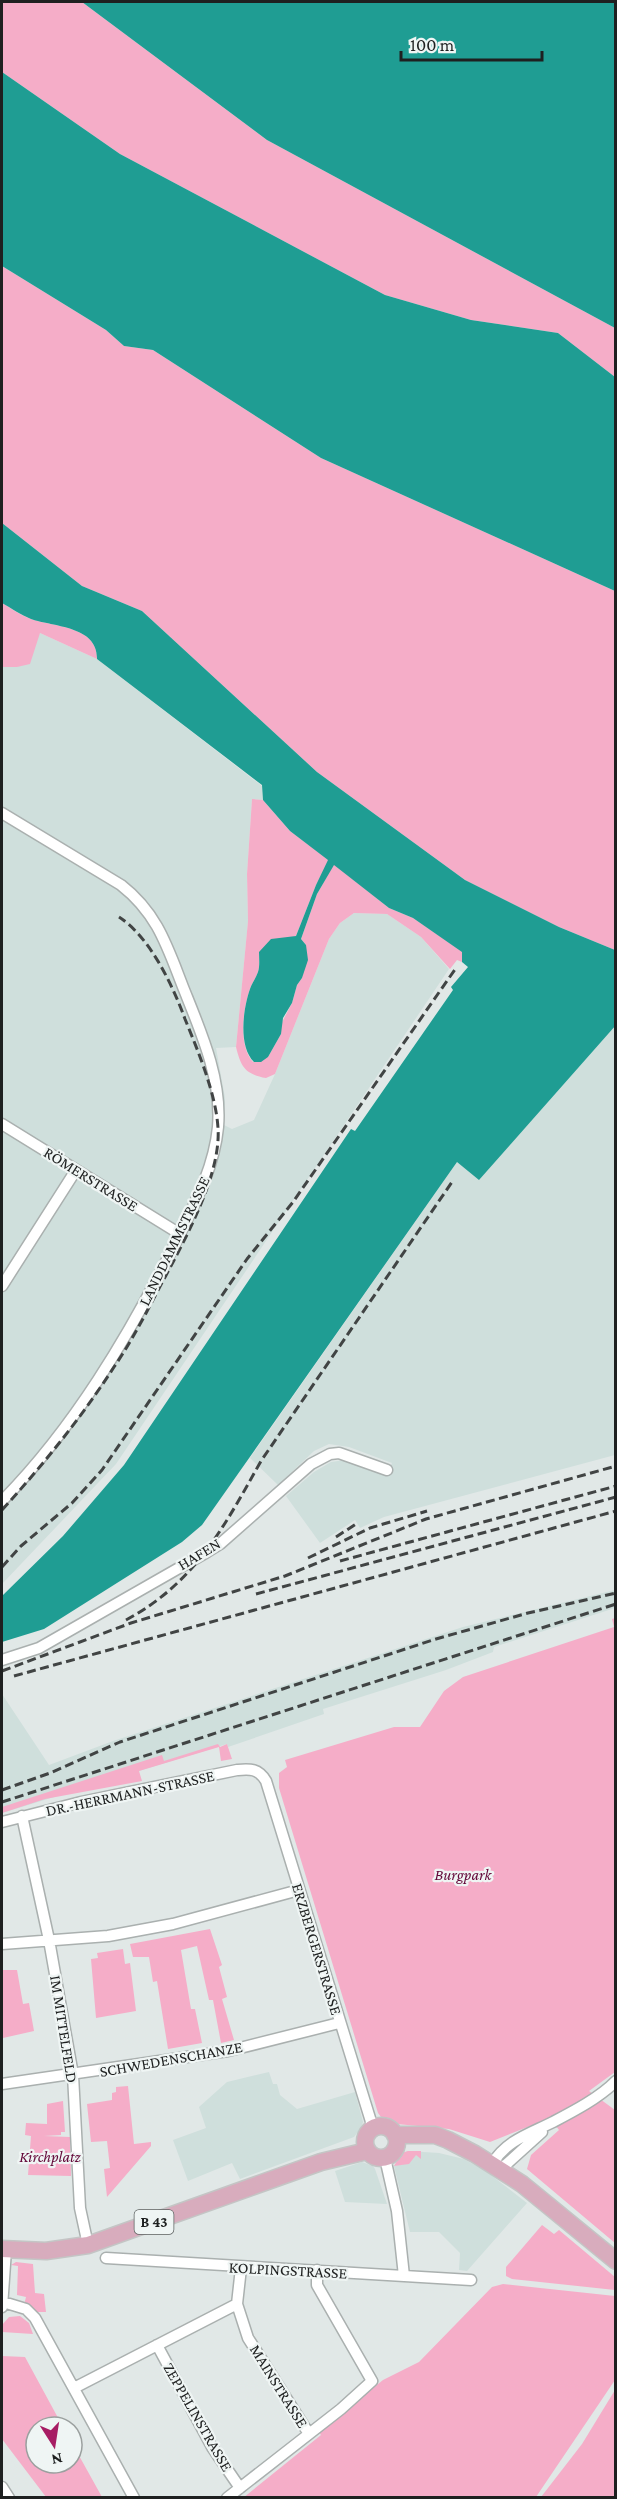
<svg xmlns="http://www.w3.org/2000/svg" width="617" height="2499" viewBox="0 0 617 2499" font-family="'Crimson Pro',serif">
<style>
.built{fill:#cfdfdc}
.green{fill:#f5adc8}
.water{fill:#1f9d93}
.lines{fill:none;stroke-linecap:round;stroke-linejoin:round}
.street-casing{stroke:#aab0af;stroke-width:13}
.primary-casing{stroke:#c4c5c5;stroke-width:19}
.street{stroke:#fff;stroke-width:10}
.primary{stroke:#d8acbd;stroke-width:16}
.rail{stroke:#414444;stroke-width:3;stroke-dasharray:9 4.5;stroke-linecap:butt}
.labels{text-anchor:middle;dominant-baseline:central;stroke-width:4.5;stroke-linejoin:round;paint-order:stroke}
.shield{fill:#eff5f4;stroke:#5d6060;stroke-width:1.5}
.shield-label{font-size:15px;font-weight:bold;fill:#1e2020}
.street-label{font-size:16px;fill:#1e2020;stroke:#eff5f4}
.park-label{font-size:16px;font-style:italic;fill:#630738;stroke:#eff5f4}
</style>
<rect width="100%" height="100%" fill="#e1e8e7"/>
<path class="built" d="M40,633l57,26 165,127 1,14 -11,-1 -5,75 1,47 -12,126 -20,1 9,50 -1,27 8,4 22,-9 21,-46 54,-135 11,-16 14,-10 33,1 34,23 28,32 -333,495 -114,120v-917h15z
M614,1024l1,1v430l-231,62 -24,11 -5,-8 -35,23 -34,-47 28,-24 17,-10 14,-2 41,15 6,-12 -43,-16 -20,-3 -15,7 -36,34 -28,-27 207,-296 22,17z
M615,1590v18l-121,39 -1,5 -47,18 -123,39 1,5 -96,33 -1,-3 -225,69v-119l47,71 64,-24 350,-114z
M269,2072l4,12h4l3,11 17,14 58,-17 8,30 -2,6 -7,9 -114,42 -8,-16 -44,18 -15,-41 33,-12 -7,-21 28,-25z
M408,2151l31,2 25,6 23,13 40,31 -60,68 -8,-1 1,-17 -21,-21h-29l-16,-66 8,-13z
M362,2162l11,4 2,3 12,35 -42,-2 -10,-31z"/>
<path class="green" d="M2,2h80l185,138 348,188v49l-57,-44 -87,-13 -86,-25 -265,-141 -118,-82z
M2,266l104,64 18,16 29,4 168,108 294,133v359l-56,-23 -94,-47 -148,-108 -175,-161 -60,-25 -80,-63z
M2,603c9,5 18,12 29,16 23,8 67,7 66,40l-57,-26 -10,31 -13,3h-15z
M252,799l11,1 27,31 39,29 -13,25 -20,51 -37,16c0,6 1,14 -1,20 -2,6 -6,11 -8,17 -7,20 -12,57 3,73l15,-5 13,-23v-10l11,-21 5,-18 5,-7 4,-33 -5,-6 16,-45 17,-30 55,44 24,10 50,34 -1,10 -5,-2 -7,9 -29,-32 -34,-23 -33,-1 -14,10 -11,16 -54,135 -9,4c-21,-4 -25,-11 -30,-31l12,-126 -1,-47z
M615,1618v454l-26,19 26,19v133l-88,-74 4,-14 28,-25 -9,-12 -60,24 -41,-13 -52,-5 -16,-7 -3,-4 -99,-325v-15l8,-6 -2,-7 109,-33h26l24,-36 19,-14 151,-50 -2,-8z
M218,1744l2,3 7,-3 5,15 -11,2 -2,-14 -80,24 3,10 -97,18 -43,14v-6l160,-52 2,6z
M210,1929l12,36 -3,2 8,30 -5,2 12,41 -13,3 -8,-43h-4l-12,-54 -16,4 10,59h4l7,34 -34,6 -11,-68 -4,1 -4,-25h-16l-3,-13z
M123,1949l2,15 5,-1 6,48 -40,7 -5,-59 7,-1 -1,-5z
M2,1970h15l6,34 6,-1 5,28 -31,7z
M128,2086l6,58 17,-2v4l-44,51 -3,-28 6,-1 -3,-27 -16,1 -4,-38 25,-4v-7l4,-1v-5z
M63,2101l2,31h-4v3l-17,1 26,1 1,39 -43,-1 3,-39 -6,-1 1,-12 21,1v-20z
M408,2151h13v8l-5,-4 -7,9 -15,2 8,-13z
M542,2225l12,9 5,-4 56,47v13l-103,-11 -6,-3v-9z
M16,2262l17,2 2,29 9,1 2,18h-11l-11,-7 2,-8 -9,-2 1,-29 -7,-1z
M503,2284l112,12v84l-79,117 -293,1 78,-63 -2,-3 64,-52 36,-18 73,-75z
M20,2316l9,7 4,11 -31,-2v-7l7,-8z
M2,2356l23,1 38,70h-27v36h36v-20l30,54h-56l-44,-58z
M615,2390v107h-74l41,-53z"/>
<path class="water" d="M82,2h533v326l-348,-188z
M2,72l118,82 265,141 86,25 87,13 57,44v214l-294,-133 -168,-108 -29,-4 -18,-16 -104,-64z
M2,523l80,63 60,25 175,161 148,108 94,47 56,23 1,75 -137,155 -22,-18 -255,363 -20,17 -138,87 -42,13v-46l61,-60 61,-71 227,-336 4,2 98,-141 -2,-3 17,-20 -6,-5v-10l-49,-34 -24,-10 -55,-43 -17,29 -16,45 5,6 2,15 -6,18 -5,7 -5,18 -9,15 -2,16 -13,23 -7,5h-7c-16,-16 -11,-53 -4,-73 2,-6 6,-11 8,-17 2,-6 1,-14 1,-20l12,-13 25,-3 20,-51 12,-25 -38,-29 -27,-31 -1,-15 -165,-126c1,-33 -43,-32 -66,-40 -10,-4 -20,-11 -29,-16z"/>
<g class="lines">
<g class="street-casing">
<path id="street" d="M2,813l119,72c36,28 46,61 62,102 18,45 39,92 35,140 -4,43 -26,82 -44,119 -46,91 -100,182 -172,255
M2,1124l178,110
M2,1286l74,-116
M2,1660l37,-12 168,-96 13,-8 91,-80 19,-10 9,-1 48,17
M22,1816l27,124 24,135 7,133 8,37
M2,1822l79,-20 156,-32c13,-1 21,-2 29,11l107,347
M2,1944l106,-8 65,-12 126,-34
M2,2084l226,-33 111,-28
M385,2158l12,53 7,65
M492,2164c15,-24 37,-30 61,-42 21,-11 46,-24 63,-41
M501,2169l41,-37
M106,2258l365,22
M241,2268l-4,36 11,34 61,96
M3,2302l23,7 9,9 99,180
M2,2307l4,-57
M157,2345l55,102 28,41
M74,2388l163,-84
M2,2487l7,11
M227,2498l114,-89 31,-28 -55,-96v-15"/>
</g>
<g class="primary-casing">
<path id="primary" d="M365 2142a16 16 0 1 1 32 0a16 16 0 1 1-32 0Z
M395,2135h40l13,5 27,14 47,30 94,77
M2,2249l44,2 42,-6 233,-83 46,-11"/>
</g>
<use href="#street" class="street"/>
<use href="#primary" class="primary"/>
<path class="rail" d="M2,1510c41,-45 79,-92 112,-143 22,-32 39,-68 58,-103 19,-36 49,-94 46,-136 -2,-34 -20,-77 -33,-109 -12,-33 -35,-82 -66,-102
M336,1537l20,-13
M308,1558l62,-30 57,-17
M340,1561l276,-75
M2,1567l19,-21 51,-43 30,-33 145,-211 46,-57 163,-234
M256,1594l360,-97
M126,1620c69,-37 98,-93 135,-159l191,-279
M2,1671l129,-48 154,-47 141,-57 190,-53
M14,1676l602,-165
M2,1790l48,-17 70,-31 316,-103 92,-26 88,-20
M2,1802l614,-198"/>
</g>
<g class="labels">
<rect class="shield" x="134.5" y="2210" width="39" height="24" rx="4.5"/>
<g class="shield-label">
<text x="154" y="2222">B 43</text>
</g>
<g class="street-label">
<text transform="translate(91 1179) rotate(32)">RÖMERSTRASSE</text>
<text transform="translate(174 1241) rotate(-64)">LANDDAMMSTRASSE</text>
<text transform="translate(199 1554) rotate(-31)">HAFEN</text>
<text transform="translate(130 1793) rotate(-12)">DR.-HERRMANN-STRASSE</text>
<text transform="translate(317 1949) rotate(73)">ERZBERGERSTRASSE</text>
<text transform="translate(64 2029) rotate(81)">IM MITTELFELD</text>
<text transform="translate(171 2059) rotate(-10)">SCHWEDENSCHANZE</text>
<text transform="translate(288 2270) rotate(3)">KOLPINGSTRASSE</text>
<text transform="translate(279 2386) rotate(58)">MAINSTRASSE</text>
<text transform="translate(198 2417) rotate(60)">ZEPPELINSTRASSE</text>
</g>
<g class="park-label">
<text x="463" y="1874">Burgpark</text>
<text x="50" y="2156">Kirchplatz</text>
</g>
</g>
<rect width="617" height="2499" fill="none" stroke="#1e2020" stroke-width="6"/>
<g transform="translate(54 2445) rotate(168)"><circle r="28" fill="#eff5f4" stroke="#9ba09f" stroke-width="1.5"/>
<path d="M0-4.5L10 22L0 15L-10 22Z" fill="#a71d64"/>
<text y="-9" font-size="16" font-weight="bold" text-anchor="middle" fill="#1e2020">N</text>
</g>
<path d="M401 51v9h141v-9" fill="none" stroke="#1e2020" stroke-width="3"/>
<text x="410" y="51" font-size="18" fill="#1e2020" stroke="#eff5f4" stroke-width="4.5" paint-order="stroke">100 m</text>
</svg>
